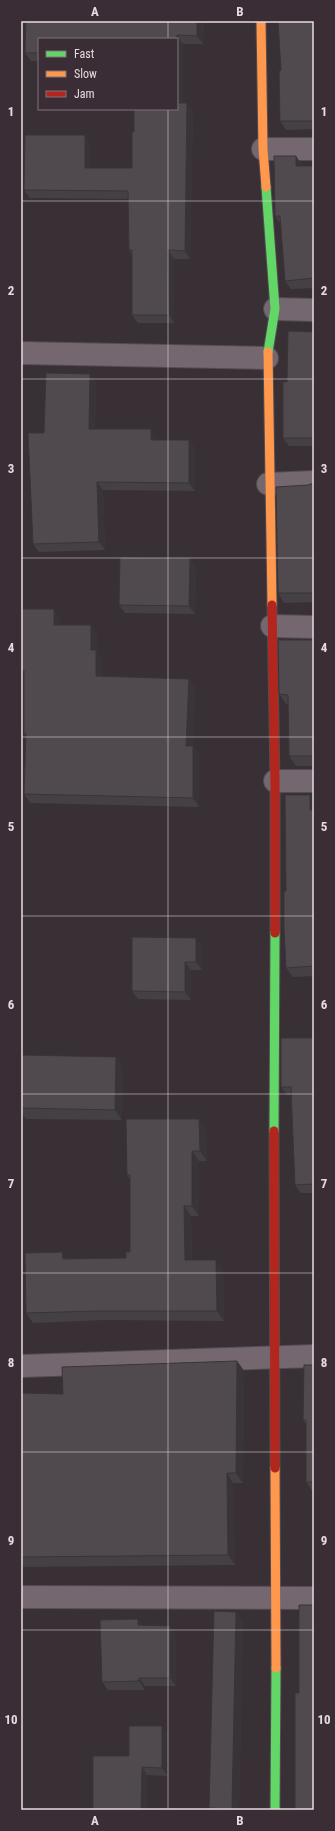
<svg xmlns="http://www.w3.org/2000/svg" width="335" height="1831" viewBox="0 0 335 1831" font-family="'Roboto Condensed',sans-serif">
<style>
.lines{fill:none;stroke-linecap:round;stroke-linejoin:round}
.street-casing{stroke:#534c50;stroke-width:24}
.fast-casing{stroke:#534c50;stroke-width:11}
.slow-casing{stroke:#534c50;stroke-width:11}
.jam-casing{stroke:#534c50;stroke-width:11}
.street{stroke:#756770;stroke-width:22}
.fast{stroke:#63d668;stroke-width:9}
.slow{stroke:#ff974d;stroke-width:9}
.jam{stroke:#b3261e;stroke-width:9}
.wall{fill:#454043}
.shaded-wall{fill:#383437}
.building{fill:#504a4e;stroke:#383437}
.grid{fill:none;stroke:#e5dce1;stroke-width:1;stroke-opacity:0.55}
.neatline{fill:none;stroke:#e5dce1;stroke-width:1.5}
.grid-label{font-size:13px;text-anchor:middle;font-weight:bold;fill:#e5dce1}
</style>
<rect width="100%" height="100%" fill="#383034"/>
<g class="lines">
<g class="street-casing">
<path id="street" d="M263,149h51
M275,309l39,1
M21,353l246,5
M268,484l46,-2
M272,626l42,1
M275,781h39
M21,1366l293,-10
M21,1597l293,1"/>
</g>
<g class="fast-casing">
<path id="fast" d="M266,187l9,122 -7,43
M274,1131l1,-198
M275,1810l1,-142"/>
</g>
<g class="slow-casing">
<path id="slow" d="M261,21l2,128 3,38
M268,352l4,253
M275,1468l1,200"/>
</g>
<g class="jam-casing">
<path id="jam" d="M272,605l3,176v152
M274,1131l1,337"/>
</g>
<use href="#street" class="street"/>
<use href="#fast" class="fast"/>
<use href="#slow" class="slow"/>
<use href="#jam" class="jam"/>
</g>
<path class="wall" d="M26,21h178l-1,23h-20v59l10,8 -3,148h-16v64h-36l-6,-8v-60l-3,-5 -1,-51 -98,-1 -6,-8 66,-47v25h42l2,-36 43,-93h-138v22h-8l-6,-8z
M314,21v108l-28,1 -6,-9 1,-51z
M302,165v1h12v122l-23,1 -6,-8 -4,-56 -6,-9z
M314,332v114h-25l-6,-8 4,-56z
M96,382l-1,47 62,8v3h32l6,8v43l-92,-1 2,60 -66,2 -6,-8 11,-111z
M314,483v119l-30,1 -6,-10 30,-108z
M190,558l6,8 -1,48 -70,-1 -6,-8z
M60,618v7h31l6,8v19l5,7v17l87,3 6,9 -2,58 6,9v52l-169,-4 -6,-9 2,-57 -2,-3v-60l-3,-4z
M314,640v126h-18l-7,-10 -1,-52h-2l-7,-10z
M310,795l4,6v175l-21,1 -7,-9v-77z
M196,938l6,8v24h-11v30l-53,-1 -6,-8z
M314,1038v155h-13l-6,-8 -4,-90h-4l-6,-8z
M21,1055l102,12 -1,53 -96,-1 -5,-7z
M199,1119l7,10 1,32h-8v55h-8l1,44h24l7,10 1,51 -119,-1 -72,3 -7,-10 42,-54 58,-1 4,-6v-72l-3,-5z
M237,1361l7,10 -1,112h-10l2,82 -214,2v-174l42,1z
M314,1365v126h-2l-6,-9v-58l-3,-4z
M236,1612l7,10 -4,188h-29l-1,-2z
M142,1625l34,9v52h-31v4h-37l-6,-8z
M162,1726l6,9v41l-21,-1v35h-54l36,-54z"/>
<path class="shaded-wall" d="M197,21h7l-1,23 -6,-8z
M177,35l6,9v68l-6,-9z
M187,103l6,8 -3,148 -5,-8z
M85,135l5,8v33l-5,-8z
M296,156l6,9v10l-6,-9z
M168,250l6,9v64l-5,-8z
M90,374l6,8 -1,55 -6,-8z
M151,429l6,8v11l-6,-8z
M189,440l6,8v43l-6,-8z
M97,482l6,8 2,60 -6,-8z
M190,558l6,8 -1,48 -6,-8z
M54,609l6,9v16l-6,-9z
M91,625l6,8v19l5,7v26l-6,-9 -5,-26z
M189,679l6,9 -2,67 -7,-9z
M193,746l6,9v52l-6,-9z
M310,795l4,6v15l-4,-6z
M196,938l6,8v24l-6,-8z
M185,962l6,8v30l-6,-8z
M116,1057l7,10 -1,53 -7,-10z
M199,1119l7,10 1,32 -7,-10z
M192,1151l7,10v55l-7,-10z
M184,1206l7,10 1,54 -7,-10z
M62,1252l7,10 -6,-3z
M216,1260l7,10 1,51 -7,-10z
M237,1361l7,10 -1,112 -7,-10z
M227,1473l6,10 2,82 -7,-10z
M236,1612l7,10 -4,188h-7v-1z
M138,1619l6,9 -6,-3z
M170,1626l6,8v52l-6,-8z
M139,1678l6,8v4l-6,-9z
M162,1726l6,9v41l-6,-8z
M142,1767l5,8v35h-6z"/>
<path class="building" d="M26,21h171v15l-20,-1v29v-25h-138v14h-14z
M278,21h36v100h-34l-1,-50 2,-1z
M177,103h10l-2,148 -17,-1 1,65h-37v-65h-3l-1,-59 -104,-1 1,-55h60v33h47v-36h2v-23h43z
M274,156h22v10h18v112l-29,3 -5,-65h-5z
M288,331l26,1v106h-31v-56h4z
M46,373l44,1 -1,55h62v11h38v43l-92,-1 2,60 -66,2 -5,-111h16z
M314,483v110h-36l-2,-106 32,-2z
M120,557l70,1 -1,48 -70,-1z
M21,609h33v16h37v25h5v26l93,3 -3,67h7v52l-169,-4 2,-60h-2v-64h-3z
M278,640h36v116h-25l-1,-61 -9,-1z
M285,795h25v15h4v156l-28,2 -2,-40v-37h2z
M132,937l64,1v24h-11v30l-53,-1z
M281,1038h33v146l-19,1 -4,-98h-10z
M21,1055l95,2 -1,53 -94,-2z
M126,1119h73l1,32h-8v55h-8l1,54h31l1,51h-119l-72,2 -1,-60 37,-1 1,7 63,-1v-6h4v-77h-3z
M237,1361l-1,112h-9l1,82 -207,2v-164l42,1 -1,-27z
M304,1365h10v117h-8v-62h-3z
M299,1605h15v205h-19v-117h4z
M214,1611l22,1 -4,197 -23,-1z
M138,1619v6l32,1v52h-31v3l-37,1 -2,-62z
M129,1726h33v42l-20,-1 -1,43h-48v-54h36z"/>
<path class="grid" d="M168,21v18M168,109v1701M21,201h293M21,379h293M21,558h293M21,737h293M21,916h293M21,1094h293M21,1273h293M21,1452h293M21,1630h293"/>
<rect width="335" height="1831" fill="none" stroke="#3b2d35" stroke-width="44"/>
<rect x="38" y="38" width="140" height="72" fill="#3b2d35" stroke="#7f737a"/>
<rect x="46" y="51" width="20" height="6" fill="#63d668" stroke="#7f737a"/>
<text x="74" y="58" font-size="12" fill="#e5dce1">Fast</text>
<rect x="46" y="71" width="20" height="6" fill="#ff974d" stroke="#7f737a"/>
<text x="74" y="78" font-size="12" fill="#e5dce1">Slow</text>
<rect x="46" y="91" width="20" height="6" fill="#b3261e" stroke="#7f737a"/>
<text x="74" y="98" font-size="12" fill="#e5dce1">Jam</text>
<rect x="22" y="22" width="291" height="1787" class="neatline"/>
<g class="grid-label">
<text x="95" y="16">A</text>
<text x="240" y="16">B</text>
<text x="11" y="116">1</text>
<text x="324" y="116">1</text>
<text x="11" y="295">2</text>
<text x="324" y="295">2</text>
<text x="11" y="473">3</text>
<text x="324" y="473">3</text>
<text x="11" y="652">4</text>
<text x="324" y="652">4</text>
<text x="11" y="831">5</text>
<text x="324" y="831">5</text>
<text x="11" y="1009">6</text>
<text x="324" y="1009">6</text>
<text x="11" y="1188">7</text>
<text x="324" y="1188">7</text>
<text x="11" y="1367">8</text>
<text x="324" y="1367">8</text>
<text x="11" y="1545">9</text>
<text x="324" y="1545">9</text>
<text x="11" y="1724">10</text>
<text x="324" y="1724">10</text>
<text x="95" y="1825">A</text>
<text x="240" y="1825">B</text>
</g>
</svg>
